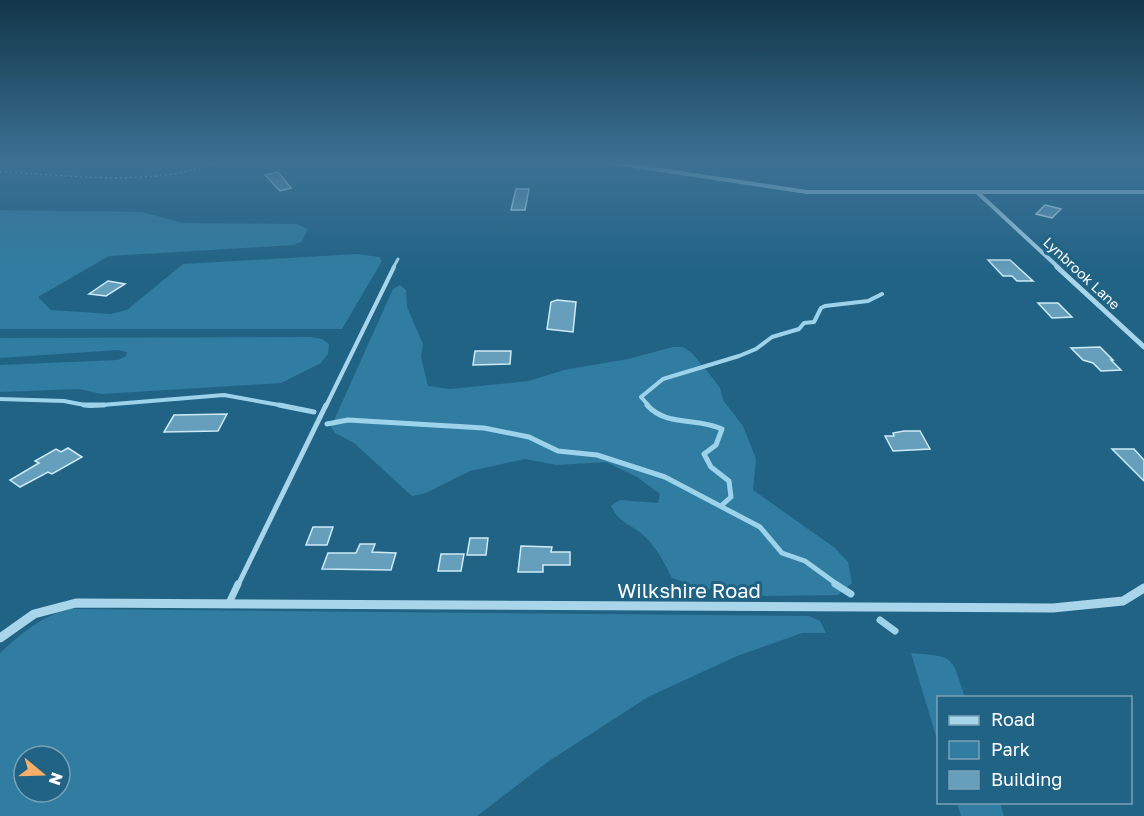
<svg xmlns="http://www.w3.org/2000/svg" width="1144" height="816" viewBox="0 0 1144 816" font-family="'Golos Text',sans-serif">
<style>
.green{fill:#307da1;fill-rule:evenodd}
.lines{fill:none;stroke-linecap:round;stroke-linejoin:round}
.stream-far2{stroke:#9cd3eb;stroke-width:4}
.stream-far1{stroke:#9cd3eb;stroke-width:5}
.stream{stroke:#9cd3eb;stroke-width:7}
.building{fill:#659fbb;stroke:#cdeaf7;stroke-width:1.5}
.path{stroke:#a8d5ea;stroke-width:1.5;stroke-dasharray:2 3;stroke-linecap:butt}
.service-far3{stroke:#a8d5ea;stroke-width:3}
.service-far2{stroke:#a8d5ea;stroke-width:4}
.service-far1{stroke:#a8d5ea;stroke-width:5}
.service{stroke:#a8d5ea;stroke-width:7}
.minor-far2{stroke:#a8d5ea;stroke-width:4}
.minor-far1{stroke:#a8d5ea;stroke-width:5}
.minor{stroke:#a8d5ea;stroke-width:9}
.labels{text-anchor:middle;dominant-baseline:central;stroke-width:6;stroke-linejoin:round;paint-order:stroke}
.far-street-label{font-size:14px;fill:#fff;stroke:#206385}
.near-street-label{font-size:20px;fill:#fff;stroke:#206385}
</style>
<rect width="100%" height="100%" fill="#206385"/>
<path class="green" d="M0,210l142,2 41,11 114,1 11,5 -7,13 -7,3 -185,11 -71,41 13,13 60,4 16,-4 56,-46 174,-10 22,3 3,4 -40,68h-342z
M400,285l6,5 1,17 16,37 -2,13 7,29 22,3 79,-8 35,-11 64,-11 45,-12h10l9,6 19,23 9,12 3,12 20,26 13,33 -3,31 82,58 13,14 4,21 -14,12 -72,1 -65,-8 -29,-10c-8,-16 -16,-32 -30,-44 -12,-10 -24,-12 -31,-28l9,-6 38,3 2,-9 -23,-17 -31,-15 -49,3 -32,-6 -55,12 -44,22 -14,3 -58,-53 -19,-10 -4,-6 62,-138z
M311,337l11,2 7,5 -1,10 -7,9 -40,20 -179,11 -23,-5 -79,3v-27l118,-5 8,-4 1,-4 -9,-2 -118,8v-20z
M70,609l739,7 11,5 6,12h-24l-65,23 -89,41 -99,64 -72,55h-477v-163c21,-19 41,-37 70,-44zM24,756h36v36h-36z
M911,653c45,4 40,2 54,44l-27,1v45z
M957,803h43l4,13h-43z"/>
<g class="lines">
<path class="stream-far2" d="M0,399l64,2 26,5 134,-11 61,11
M649,406l-8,-9 22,-18 76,-23 17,-7 16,-12 27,-8 5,-6 10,-1 7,-14 4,-2 43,-5 14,-7"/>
<path class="stream-far1" d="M84,405h20
M279,405l35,7
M647,405c19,22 51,12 75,24l-6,16 -12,9 7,13 18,14 2,16 -9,8
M327,424l21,-4 136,8 45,9 29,14 39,4 68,22 95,50 22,26 23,8 33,24"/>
<path class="stream" d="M835,584l16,10
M880,620l15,11"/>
</g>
<path class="building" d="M278,172l13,16 -11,3 -15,-16z
M516,189h13l-4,21h-14z
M1045,205l16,4 -9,9 -16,-4z
M988,260h22l23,21h-16l-5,-5h-9z
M108,281l17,3 -19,12 -17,-2z
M557,300l19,2 -3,30 -26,-3 4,-27z
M1038,303h20l14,14 -20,1z
M1100,347l13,13h-2l10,10 -20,1 -8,-8 -10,-3 -12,-12z
M475,351h36l-1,13 -37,1z
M227,414l-9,17 -54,1 10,-17z
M904,431h16l10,18 -37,2 -8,-15h9l-1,-3z
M68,448l14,9 -30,17 -4,-2 -28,15 -10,-7 29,-17 -4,-2 21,-12 5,3z
M1112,449h22l10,11v21z
M313,527h20l-6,18h-21z
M470,538h18l-2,17h-19z
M360,544h15l-3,8 24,1 -5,17 -69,-1 6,-16h28z
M521,546l31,1 -1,5h19v13h-27v7h-25z
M441,554h23l-3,17h-23z"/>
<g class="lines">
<path class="path" d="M0,172c72,3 154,16 223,-11"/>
<path class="service-far3" d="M393,268l5,-9"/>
<path class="service-far2" d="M326,406l68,-139"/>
<path class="service-far1" d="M238,585l88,-180"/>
<path class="service" d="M229,603l9,-19"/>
<path class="minor-far2" d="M601,161l206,31h337
M978,193l81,75"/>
<path class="minor-far1" d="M1057,267l87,80"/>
<path class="minor" d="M0,638l34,-24 42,-11 977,5 70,-7 21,-13"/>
</g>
<linearGradient id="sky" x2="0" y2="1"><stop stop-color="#123649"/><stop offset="0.59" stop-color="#3c7194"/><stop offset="1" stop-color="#3c7194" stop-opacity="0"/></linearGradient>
<rect width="1144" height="275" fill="url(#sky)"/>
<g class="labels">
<g class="far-street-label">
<text transform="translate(1082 273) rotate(43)">Lynbrook Lane</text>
</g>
<g class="near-street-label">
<text x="689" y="590">Wilkshire Road</text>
</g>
</g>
<rect x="937" y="696" width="195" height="108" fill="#206385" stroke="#79a1b6" stroke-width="1.5"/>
<rect x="949" y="716" width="30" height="9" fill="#a8d5ea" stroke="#79a1b6" stroke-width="1.5"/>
<text x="991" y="726" font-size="18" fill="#ffffff">Road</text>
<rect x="949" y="741" width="30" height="18" fill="#307da1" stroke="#79a1b6" stroke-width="1.5"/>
<text x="991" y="756" font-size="18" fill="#ffffff">Park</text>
<rect x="949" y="771" width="30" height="18" fill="#659fbb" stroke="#79a1b6" stroke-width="1.5"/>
<text x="991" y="786" font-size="18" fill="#ffffff">Building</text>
<g transform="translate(42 774) rotate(109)"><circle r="28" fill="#206385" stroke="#79a1b6" stroke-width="1.5"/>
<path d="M0-4.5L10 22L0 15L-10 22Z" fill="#f7ae69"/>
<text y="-9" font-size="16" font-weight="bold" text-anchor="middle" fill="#ffffff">N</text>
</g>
</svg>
